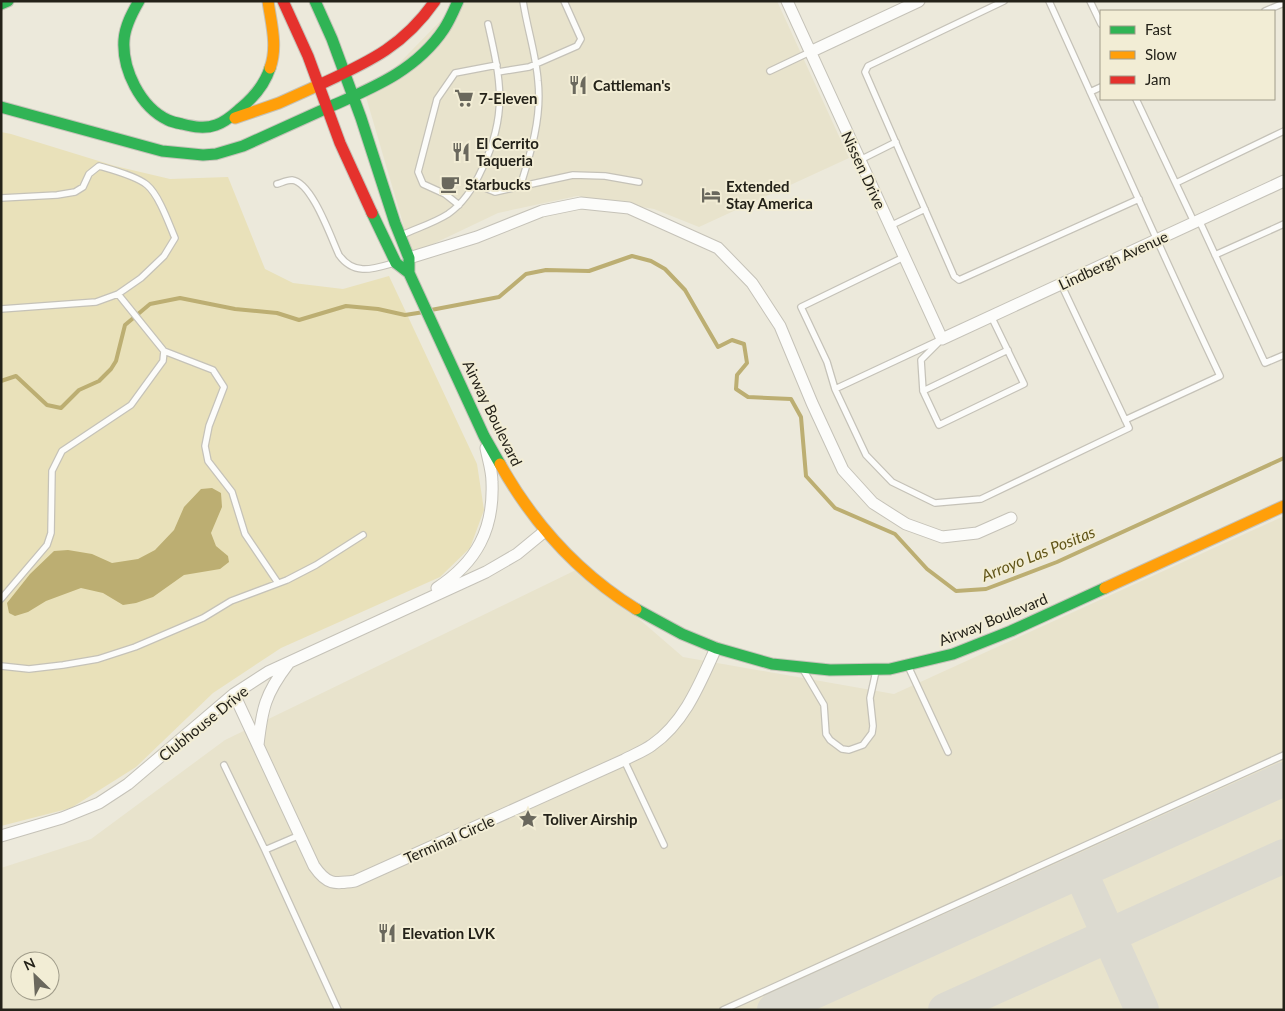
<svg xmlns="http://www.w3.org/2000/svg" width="1285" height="1011" viewBox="0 0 1285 1011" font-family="Lato,sans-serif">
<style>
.built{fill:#e8e3cc;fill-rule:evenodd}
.green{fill:#e9e1ba}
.water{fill:#bcae72}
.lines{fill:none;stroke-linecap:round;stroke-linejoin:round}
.stream{stroke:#bcae72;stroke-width:4}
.taxiway{stroke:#dcdad0;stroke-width:34}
.lane-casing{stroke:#c5c2b8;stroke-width:8}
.street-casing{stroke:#c5c2b8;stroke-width:13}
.fast-casing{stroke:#c5c2b8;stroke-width:13}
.slow-casing{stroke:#c5c2b8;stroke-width:13}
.jam-casing{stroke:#c5c2b8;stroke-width:13}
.lane{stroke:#fcfcfa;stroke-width:5.5}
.street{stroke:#fcfcfa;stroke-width:11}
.fast{stroke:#30b455;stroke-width:11}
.slow{stroke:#ff9f0a;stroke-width:11}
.jam{stroke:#e5322d;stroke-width:11}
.labels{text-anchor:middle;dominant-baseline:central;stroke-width:4;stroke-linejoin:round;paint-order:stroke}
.poi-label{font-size:15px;font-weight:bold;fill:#242219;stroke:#f2edd5;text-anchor:start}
.street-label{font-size:15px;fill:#242219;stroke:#f2edd5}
.water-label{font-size:16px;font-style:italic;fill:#605417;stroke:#f2edd5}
</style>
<rect width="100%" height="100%" fill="#ece9db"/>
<path class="built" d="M460,1h317l72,157 -150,69 -45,-18 -77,-13 -79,17 -86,41 -46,-157z
M1284,516v494h-1283v-142l90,-29 134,-99 355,-172 103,89 211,37zM20,961h30v30h-30z"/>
<path class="green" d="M1,132l10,2 104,32 55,13 58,-2 37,92 28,14 50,6 46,-13 88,188 7,46 -14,38 -30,29 -159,71 -68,45 -77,74 -65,41 -70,18z"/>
<path class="water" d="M212,488l9,5 1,14 -11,26 5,13 12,10 1,6 -9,7 -36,6 -31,22 -17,6 -13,2 -20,-12 -22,-5 -35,13 -18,11 -13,4 -6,-3 -2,-10 23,-29 24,-23 14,-1 24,4 20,9 26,-4 17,-9 19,-20 10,-23 17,-18z"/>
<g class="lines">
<path class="stream" d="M431,310l68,-13 27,-23 20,-4 43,1 43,-15 19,5 14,8 20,21 33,57 14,-7 12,4 3,19 -10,12 -1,14 12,8 43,2 10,18 5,59 29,32 60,26 32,35 29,22 30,-2 71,-27 227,-104
M1,381l15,-5 31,29 14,3 18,-18 20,-9 12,-12 5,-8 9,-36 25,-21 30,-6 55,11 42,4 22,7 47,-14 32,3 27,6 19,-3"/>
<path class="taxiway" d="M1080,871l62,139
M774,1010l510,-231
M945,1010l339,-154"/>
<g class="lane-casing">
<path id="lane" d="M1004,1l-136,65 -3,6 89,204 5,4 180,-81
M1049,1c57,125 112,251 171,375l-95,44
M1090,1l11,23
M1265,11l19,-8
M770,71l40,-19
M498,72l31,-5 48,-21 4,-7 -17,-38
M1090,92l11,-5
M1136,99l58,123
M860,160l36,-18
M1176,183l108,-52
M277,184c4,-1 10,-4 15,-4 20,2 39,58 47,75 15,21 34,14 55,8
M475,184l20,8 78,-17 32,1 34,6
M520,187c11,-35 22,-70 18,-106 -2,-27 -11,-53 -15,-80
M1,198l56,-3 18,-3 8,-5 6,-13 10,-8c14,4 37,10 48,19 12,10 22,39 28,53l-11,18 -23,22 -23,16 46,57 -1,10 -32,44 -69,46 -10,20 -1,62 -4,12 -46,54
M459,205l-14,-11 -22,-10 -5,-12 19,-73 18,-26 42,-8
M1199,220l66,143 19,-8
M890,226l35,-17
M402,235c15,-7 32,-12 46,-21 16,-11 26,-27 34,-45 26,-55 19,-88 6,-145
M1215,255l69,-31
M1,309l95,-7 22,-8
M991,316l33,68 -85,41 -16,-34 85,-41
M942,339l-107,50 31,66 26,27 43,21 46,-4 148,-71 -68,-144
M164,351l49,19 11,17 -15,39 -4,20 3,15 24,31 13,42 33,49
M835,389l-8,-27 -26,-55 103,-50
M923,391l-2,-31 17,-17
M1,666l28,3 34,-4 35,-6 37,-12 68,-29 28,-17 56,-21 29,-15 47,-30
M908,666l40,86
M804,671l20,34 2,29 4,6 12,9 7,1 14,-5 9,-12 1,-7 -3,-28 6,-27
M624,760l40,85
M224,765l41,85
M300,835l-35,15 73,160
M723,1010l561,-255"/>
</g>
<g class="street-casing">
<path id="street" d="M787,1l155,338 342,-158
M810,52l109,-51
M409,258l68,-21 65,-26 39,-8 48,5 89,40 34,35 28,43 32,77 31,67 30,33 33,21 36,13 35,-4 34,-15
M437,588c40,-26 57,-59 55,-106 0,-12 -4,-23 -6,-34
M234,694l80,172c13,19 20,18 41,15l269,-121c9,-5 20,-9 28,-15 33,-23 48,-62 64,-97
M258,745c4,-36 7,-51 30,-81
M1,836l61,-18 37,-15 29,-19 106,-90 34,-22 218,-100 31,-18 28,-23"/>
</g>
<g class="fast-casing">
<path id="fast" d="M139,1c-7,12 -14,25 -15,39 -2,29 16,67 44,80 4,2 9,3 14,4 12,3 23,5 34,1 10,-3 18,-11 25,-17 13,-11 24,-24 29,-40
M315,1l17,38 29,79 34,105 14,35v15l75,163 16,28
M1,4l7,-3
M1,107l161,44 41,4 13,-1 27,-8 84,-38
M327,108c45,-20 89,-37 117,-79 6,-9 10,-19 14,-28
M372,213l24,50 13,10
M636,609l46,25 34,14 56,16 58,6 60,-1 63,-15 58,-23 94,-43"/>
</g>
<g class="slow-casing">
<path id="slow" d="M268,1c3,22 10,45 2,67
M235,118l44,-15 40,-18
M500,464c33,59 78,109 136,145
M1105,588l179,-82"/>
</g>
<g class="jam-casing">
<path id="jam" d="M283,1l25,55 32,87 32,70
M319,85c49,-23 84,-38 116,-84"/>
</g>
<use href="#lane" class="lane"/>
<use href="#street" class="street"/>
<use href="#fast" class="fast"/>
<use href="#slow" class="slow"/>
<use href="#jam" class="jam"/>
</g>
<defs>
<g id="restaurant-bare" transform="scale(1.5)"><path d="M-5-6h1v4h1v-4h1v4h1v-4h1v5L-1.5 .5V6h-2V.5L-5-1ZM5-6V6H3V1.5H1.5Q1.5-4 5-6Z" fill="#6a685d" stroke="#f2edd5" stroke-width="2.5" paint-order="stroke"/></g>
<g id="supermarket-bare" transform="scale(1.5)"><path d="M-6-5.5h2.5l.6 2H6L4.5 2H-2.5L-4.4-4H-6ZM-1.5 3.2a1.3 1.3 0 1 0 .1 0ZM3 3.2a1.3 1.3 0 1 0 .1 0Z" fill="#6a685d" stroke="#f2edd5" stroke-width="2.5" paint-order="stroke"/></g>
<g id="cafe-bare" transform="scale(1.5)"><path d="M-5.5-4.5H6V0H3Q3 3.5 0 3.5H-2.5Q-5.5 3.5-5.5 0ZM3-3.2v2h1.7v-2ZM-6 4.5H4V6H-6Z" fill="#6a685d" stroke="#f2edd5" stroke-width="2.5" paint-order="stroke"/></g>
<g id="hotel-bare" transform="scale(1.5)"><path d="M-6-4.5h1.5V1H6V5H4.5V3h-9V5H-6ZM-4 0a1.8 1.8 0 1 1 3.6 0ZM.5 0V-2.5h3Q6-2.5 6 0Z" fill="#6a685d" stroke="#f2edd5" stroke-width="2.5" paint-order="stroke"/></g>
<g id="sight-bare" transform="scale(1.5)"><path d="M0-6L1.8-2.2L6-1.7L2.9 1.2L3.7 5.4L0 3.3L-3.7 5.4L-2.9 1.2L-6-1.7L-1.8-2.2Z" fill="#6a685d" stroke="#f2edd5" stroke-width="2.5" paint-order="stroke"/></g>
</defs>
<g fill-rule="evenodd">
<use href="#restaurant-bare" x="578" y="85"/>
<use href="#supermarket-bare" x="464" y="98"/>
<use href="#restaurant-bare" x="461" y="152"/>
<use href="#cafe-bare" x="450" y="184"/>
<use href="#hotel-bare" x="711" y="195"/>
<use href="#sight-bare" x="528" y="819"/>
<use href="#restaurant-bare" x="387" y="933"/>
</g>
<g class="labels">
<g class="poi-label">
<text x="593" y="85">Cattleman's</text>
<text x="479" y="98">7-Eleven</text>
<text x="476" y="143">El Cerrito<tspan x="476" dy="17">Taqueria</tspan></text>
<text x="465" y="184">Starbucks</text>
<text x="726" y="186">Extended<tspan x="726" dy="17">Stay America</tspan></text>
<text x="543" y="819">Toliver Airship</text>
<text x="402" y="933">Elevation LVK</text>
</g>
<g class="street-label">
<text transform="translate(864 170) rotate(65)">Nissen Drive</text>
<text transform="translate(1113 260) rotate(-25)">Lindbergh Avenue</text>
<text transform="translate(493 413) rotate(64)">Airway Boulevard</text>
<text transform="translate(993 619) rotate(-22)">Airway Boulevard</text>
<text transform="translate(203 723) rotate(-39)">Clubhouse Drive</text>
<text transform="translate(449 839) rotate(-24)">Terminal Circle</text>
</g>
<g class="water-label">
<text transform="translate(1038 553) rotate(-22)">Arroyo Las Positas</text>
</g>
</g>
<rect width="1285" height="1011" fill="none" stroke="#242219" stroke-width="5"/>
<rect x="1100" y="10" width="175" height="90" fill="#f2edd5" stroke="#a09c8a"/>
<rect x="1110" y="26" width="25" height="8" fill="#30b455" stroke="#a09c8a"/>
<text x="1145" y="35" font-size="15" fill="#242219">Fast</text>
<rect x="1110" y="51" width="25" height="8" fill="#ff9f0a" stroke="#a09c8a"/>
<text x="1145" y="60" font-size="15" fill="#242219">Slow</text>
<rect x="1110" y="76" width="25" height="8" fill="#e5322d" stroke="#a09c8a"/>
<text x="1145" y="85" font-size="15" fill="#242219">Jam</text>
<g transform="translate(35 976) rotate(335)"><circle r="24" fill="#f2edd5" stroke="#a09c8a"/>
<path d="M0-4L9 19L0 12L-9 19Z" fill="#6a685d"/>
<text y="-8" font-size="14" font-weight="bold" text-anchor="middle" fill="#242219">N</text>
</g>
</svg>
